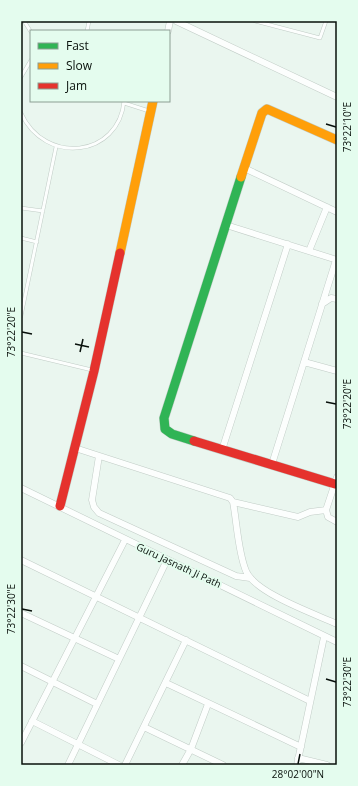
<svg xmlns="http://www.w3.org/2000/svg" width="358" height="786" viewBox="0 0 358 786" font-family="'Open Sans',sans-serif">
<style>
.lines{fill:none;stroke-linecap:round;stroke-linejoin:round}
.lane-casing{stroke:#c1ccc6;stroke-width:4}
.street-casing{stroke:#c1ccc6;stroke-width:7}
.fast-casing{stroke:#c1ccc6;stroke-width:10}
.slow-casing{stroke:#c1ccc6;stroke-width:10}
.jam-casing{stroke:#c1ccc6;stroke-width:10}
.lane{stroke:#fcfefd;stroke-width:3}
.street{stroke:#fcfefd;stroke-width:6}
.fast{stroke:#30b455;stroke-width:9}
.slow{stroke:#ff9f0a;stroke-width:9}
.jam{stroke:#e5322d;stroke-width:9}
.ticks{fill:none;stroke:#08100b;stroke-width:1.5}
.labels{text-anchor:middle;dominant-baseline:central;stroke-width:4;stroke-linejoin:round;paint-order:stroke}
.street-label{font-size:10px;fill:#08100b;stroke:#e4fcee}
.neatline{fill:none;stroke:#08100b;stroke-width:1.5}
.ticks-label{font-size:10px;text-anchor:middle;fill:#08100b}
</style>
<rect width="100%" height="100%" fill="#eaf6ef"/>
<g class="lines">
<g class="lane-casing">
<path id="lane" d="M24,21l7,11
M255,21l65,17 6,-17
M87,31l2,-10
M21,77l10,-17
M124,103l25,8
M21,113c24,53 98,44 103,-12
M21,208l22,3
M21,238l16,4
M21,316l35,-169
M21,353l71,17"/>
</g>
<g class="street-casing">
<path id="street" d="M176,21l161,76
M168,31l2,-10
M244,168l93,44
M226,225l111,35
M309,251l18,-44
M322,304l9,-6 6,1
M304,362l33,9
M75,448l155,50 3,4c4,21 5,50 13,69 9,22 69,43 91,53
M222,450l66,-206
M99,456l-7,44 2,7 5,6 137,63 14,2
M272,464l64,-204
M337,477l-11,33 2,7 9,5
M21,488l316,154
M233,502l65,15 12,-5 16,-2
M21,560l289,141
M21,613l98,46
M21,666l76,38
M166,683l135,64
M32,721l87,44
M144,727l79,38
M21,743l104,-203
M298,758l29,7
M68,765l99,-205
M125,765l61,-125
M182,765l9,-16 17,-45
M297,765l27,-128"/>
</g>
<g class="fast-casing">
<path id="fast" d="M194,441l-22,-7 -7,-5 -1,-11 77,-241"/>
</g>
<g class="slow-casing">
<path id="slow" d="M241,177l21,-64 5,-4 70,31
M120,253l33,-152"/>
</g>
<g class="jam-casing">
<path id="jam" d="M194,441l141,43
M60,506l34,-135 26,-118"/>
</g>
<use href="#lane" class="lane"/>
<use href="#street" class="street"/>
<use href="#fast" class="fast"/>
<use href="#slow" class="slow"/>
<use href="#jam" class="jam"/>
</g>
<path class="ticks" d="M326,124l10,3M22,332l10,2M75,344l14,3M80,352l3,-13M326,402l10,2M22,609l10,2M326,679l10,3M298,764l2,-10"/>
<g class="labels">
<g class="street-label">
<text transform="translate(179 565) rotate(25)">Guru Jasnath Ji Path</text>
</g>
</g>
<rect width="358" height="786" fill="none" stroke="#e4fcee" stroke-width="44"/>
<rect x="30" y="30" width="140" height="72" fill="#e4fcee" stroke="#8c9e93"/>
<rect x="38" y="43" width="20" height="6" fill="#30b455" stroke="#8c9e93"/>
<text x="66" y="50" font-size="12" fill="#08100b">Fast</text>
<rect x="38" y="63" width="20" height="6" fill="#ff9f0a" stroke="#8c9e93"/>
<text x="66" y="70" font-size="12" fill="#08100b">Slow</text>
<rect x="38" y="83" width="20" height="6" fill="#e5322d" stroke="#8c9e93"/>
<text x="66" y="90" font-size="12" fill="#08100b">Jam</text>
<rect x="22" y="22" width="314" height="742" class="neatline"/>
<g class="ticks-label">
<text transform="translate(347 127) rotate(-90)" y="4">73°22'10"E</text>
<text transform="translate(11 332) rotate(-90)" y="4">73°22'20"E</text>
<text transform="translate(347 404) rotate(-90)" y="4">73°22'20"E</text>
<text transform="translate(11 609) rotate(-90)" y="4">73°22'30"E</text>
<text transform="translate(347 682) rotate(-90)" y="4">73°22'30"E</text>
<text x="298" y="778">28°02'00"N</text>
</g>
</svg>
